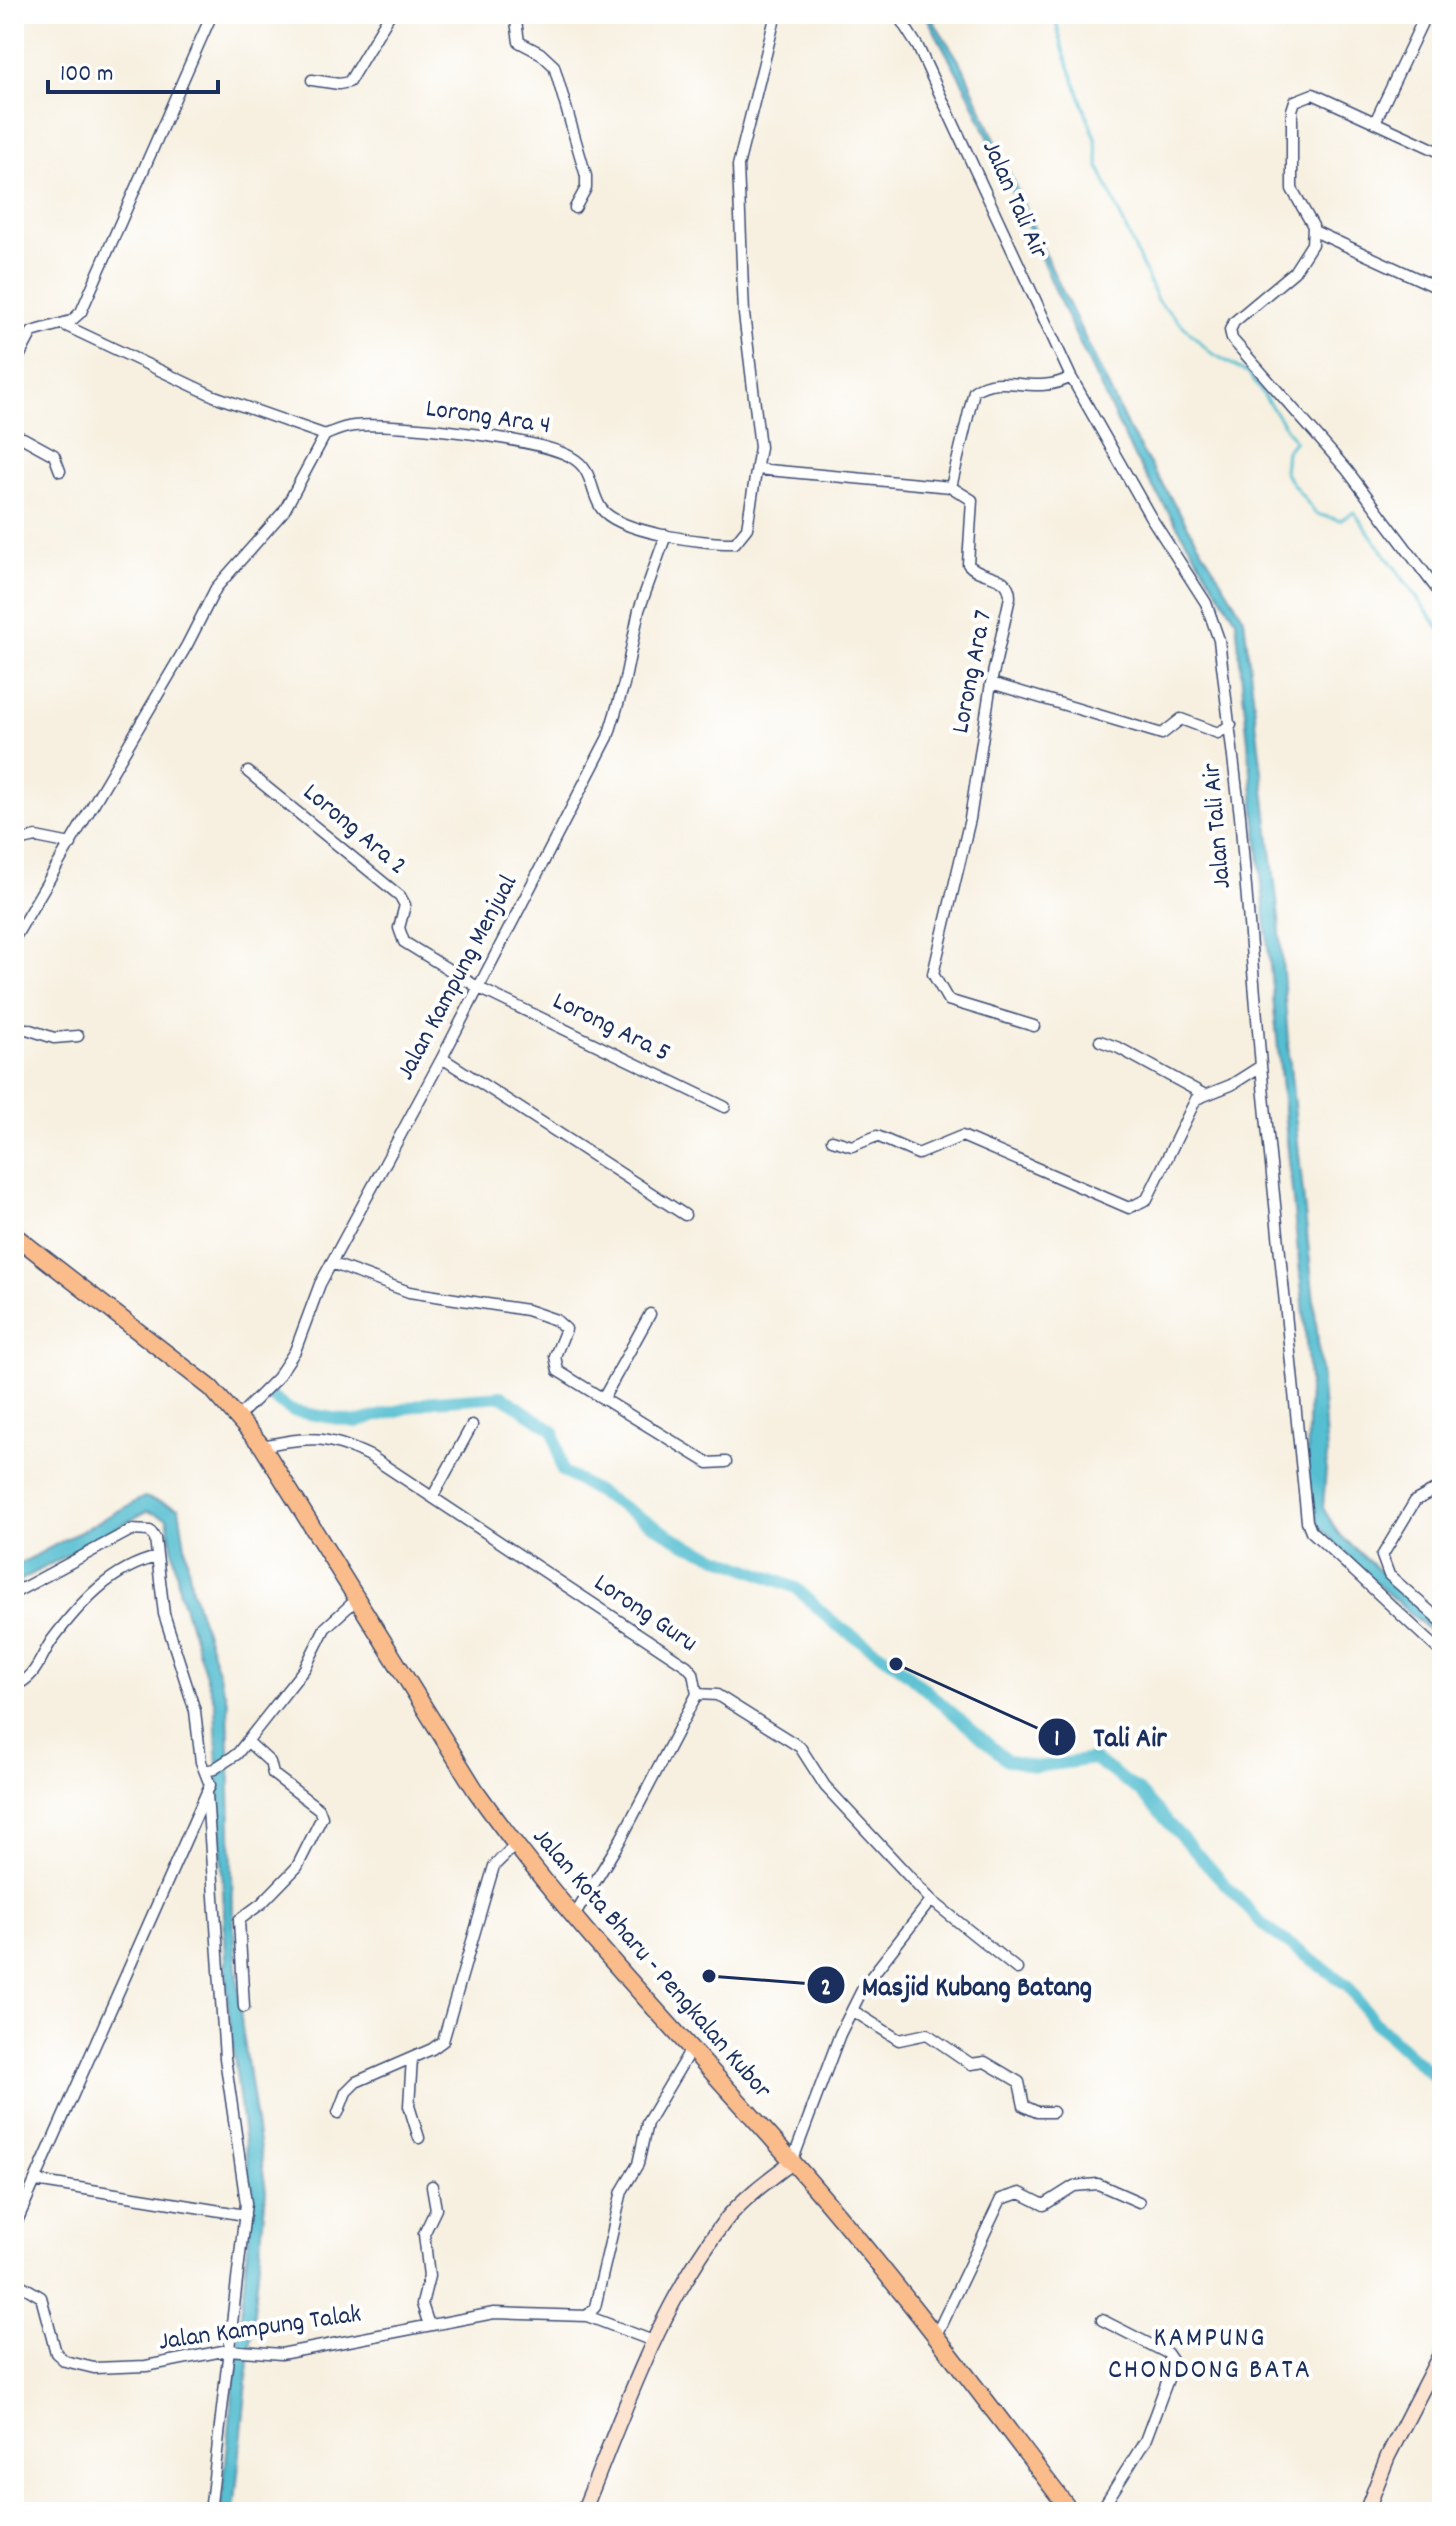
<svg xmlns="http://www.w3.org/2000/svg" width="1456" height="2526" viewBox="0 0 1456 2526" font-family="Dekko,sans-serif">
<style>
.water{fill:#54bed0;stroke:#387697;stroke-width:2}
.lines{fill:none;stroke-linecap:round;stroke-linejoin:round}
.stream{stroke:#54bed0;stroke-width:3}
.canal{stroke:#54bed0;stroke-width:12}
.street-casing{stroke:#3c4c72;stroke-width:13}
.secondary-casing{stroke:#3c4c72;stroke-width:17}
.primary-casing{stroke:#3c4c72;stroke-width:19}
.street{stroke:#fff;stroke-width:10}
.secondary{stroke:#fde4d1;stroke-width:14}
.primary{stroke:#fabc8b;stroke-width:16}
.labels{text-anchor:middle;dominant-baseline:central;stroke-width:8;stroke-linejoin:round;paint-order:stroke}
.street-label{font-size:26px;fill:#1b2f5e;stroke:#fff}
.neighbourhood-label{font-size:28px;letter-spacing:2px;fill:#1b2f5e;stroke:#fff}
.leader{fill:none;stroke:#1b2f5e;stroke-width:3}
.callout-dot{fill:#1b2f5e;stroke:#fff;stroke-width:3}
.mark-label{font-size:24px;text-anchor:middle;font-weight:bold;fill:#fff}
.callout-label{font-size:28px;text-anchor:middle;font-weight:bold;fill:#1b2f5e;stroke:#fff;stroke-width:8;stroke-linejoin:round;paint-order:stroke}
</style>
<rect width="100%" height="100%" fill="#fff"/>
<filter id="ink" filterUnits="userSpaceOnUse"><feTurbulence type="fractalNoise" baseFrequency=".0125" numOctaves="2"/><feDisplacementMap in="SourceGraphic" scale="16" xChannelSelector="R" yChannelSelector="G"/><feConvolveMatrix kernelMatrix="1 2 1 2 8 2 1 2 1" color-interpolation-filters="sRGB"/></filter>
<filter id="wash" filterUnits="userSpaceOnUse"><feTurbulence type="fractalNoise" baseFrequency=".006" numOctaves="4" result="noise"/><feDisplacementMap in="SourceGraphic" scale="32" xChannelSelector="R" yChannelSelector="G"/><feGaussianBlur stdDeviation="1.8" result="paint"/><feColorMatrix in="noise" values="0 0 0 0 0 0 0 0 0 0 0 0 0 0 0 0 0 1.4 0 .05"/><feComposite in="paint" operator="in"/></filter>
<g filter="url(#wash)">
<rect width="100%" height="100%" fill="#f7f0e0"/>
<path class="water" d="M925,14h4l34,53 87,198 78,163 116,190 35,300 10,137 32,316 6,85 -4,52 15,25 104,96v13l-82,-73 -42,-44 -11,-53 2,-92 -6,-77 -67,-683 -103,-165 -65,-136 -99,-225z
M144,1497l35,11 13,82 36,113 5,213 8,104 25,171 -32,321h-13l31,-310 -24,-195 -13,-303 -35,-111 -13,-75 -20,-7 -133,73v-17z"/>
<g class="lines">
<path class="stream" d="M1054,14l10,39 31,84 4,30 58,133 53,52 39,22 46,67 -9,10 -2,21 32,42 24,6 14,-8 88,120"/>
<path class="canal" d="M271,1397l21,14 64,11 78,-21 68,-5 52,35 8,40 123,73 111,44 39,36 61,40 111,96 29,7 58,-8 45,32 125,135 83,59 27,37 68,62"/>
</g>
</g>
<g filter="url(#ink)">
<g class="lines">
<g class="street-casing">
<path id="street" d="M515,14l4,28 21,11 14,13 32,110v12l-11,20
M897,14l21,33 153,330 79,139 56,87 13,37 21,176 21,250 46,455 4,10 131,122
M312,80l27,4 10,-2 41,-68
M1375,122l51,-108
M1442,153l-129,-59 -18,7 -3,9v79l21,37 -1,18 -18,28 -60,50 -4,8 2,9 115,131 95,126
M1314,231l122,56 6,-16
M62,324l152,72 111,39c10,-4 18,-8 29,-9 39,-4 185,12 217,31 23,13 18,32 30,51 17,25 106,36 134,35l12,-15 13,-81 -16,-133 -6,-148 38,-152
M14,366l18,-34 39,-11 10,-9 131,-298
M14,438h9l31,17 6,16
M757,469l194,18 21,13 -4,64c12,15 42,8 42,33l-19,86 -21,136 -37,155 15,26 86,26
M951,487l23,-96c28,-20 61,6 97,-14
M991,683l171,51 19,-15 37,14 13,-8
M248,772l152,124 5,9 -6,23 5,14 75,46 246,119
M14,842l22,-5 35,7
M14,939l173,-294 29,-57 68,-77 41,-76
M14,1030l13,-1 27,9 24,-2
M1100,1041l19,7 86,47
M442,1058l243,157
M832,1140l20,6 25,-10 41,18 44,-18 167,72 18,-9 49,-100 35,-14 30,-19
M331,1263l78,29 118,18 29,10 10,9 -11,27 3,15 150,92 18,-1
M603,1399l47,-85
M238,1417l39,-39 18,-27 25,-67 122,-226 166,-321 16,-53 15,-74 27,-75
M262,1446c47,-10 64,-11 108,10l317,210 6,7 4,21
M1442,1486l-27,15 -33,55 7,19 53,47
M433,1496l39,-71
M14,1593l117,-63 19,1 5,7 9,76 31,97 6,51 9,23 -196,443
M14,1686c23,-9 25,-27 38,-46 28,-37 59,-72 105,-83
M697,1694l20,1 83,52 25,39 106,114 86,69
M205,1771l9,-2 23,-15 68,-86 20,-40 32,-29
M207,1794l18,264 21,145 -36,309
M573,1918l48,-79 76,-145
M244,2007l-5,-87 23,-17 35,-36 25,-50 -3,-8 -46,-35 -3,-12 -23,-21
M852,2010l47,30 28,-6 44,30 14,-2 34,20 5,24 13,6h16
M412,2058l-3,48 10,32
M338,2113l8,-21 10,-10 76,-33 11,-8 48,-165 3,-10 21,-21
M792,2162l48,-128 24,-48 67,-86
M36,2181l209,34
M14,2281l27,16 15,56 9,8 29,7 52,-2 82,-16 53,4 213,-41 93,3 66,25
M587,2316l8,-9 27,-116 16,-27 9,-41 44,-74
M429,2325l-7,-21 7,-28 -5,-42 12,-25 -4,-23
M936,2335l65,-136 19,-6 24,12 30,-19 24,-2 41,18
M1100,2512l45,-71 29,-78 -7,-10 -65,-33"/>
</g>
<g class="secondary-casing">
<path id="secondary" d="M583,2512c41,-99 75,-204 141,-290 19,-24 44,-42 68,-60
M1366,2512l22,-56 54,-105"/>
</g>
<g class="primary-casing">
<path id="primary" d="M14,1235l197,153 51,58 214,345c94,133 208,247 315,369 99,113 189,233 280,352"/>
</g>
<use href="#street" class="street"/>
<use href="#secondary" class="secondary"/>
<use href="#primary" class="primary"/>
</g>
</g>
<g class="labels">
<g class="street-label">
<text transform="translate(1014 200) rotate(66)">Jalan Tali Air</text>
<text transform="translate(488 418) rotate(8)">Lorong Ara 4</text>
<text transform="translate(973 672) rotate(-79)">Lorong Ara 7</text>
<text transform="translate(1218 826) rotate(-95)">Jalan Tali Air</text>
<text transform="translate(354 830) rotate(40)">Lorong Ara 2</text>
<text transform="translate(458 978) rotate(-62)">Jalan Kampung Menjual</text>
<text transform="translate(611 1028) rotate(26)">Lorong Ara 5</text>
<text transform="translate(645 1614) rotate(34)">Lorong Guru</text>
<text transform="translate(651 1964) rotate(49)">Jalan Kota Bharu - Pengkalan Kubor</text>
<text transform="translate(260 2329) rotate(-8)">Jalan Kampung Talak</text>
</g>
<g class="neighbourhood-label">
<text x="1210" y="2340">KAMPUNG<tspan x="1210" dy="32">CHONDONG BATA</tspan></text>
</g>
</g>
<path class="leader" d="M896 1664L1057 1737M709 1976L826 1985"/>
<g class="callout-dot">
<circle cx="896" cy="1664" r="8"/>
<circle cx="709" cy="1976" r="8"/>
<circle cx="1057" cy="1737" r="20"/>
<circle cx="826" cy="1985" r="20"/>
</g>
<g class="mark-label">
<text x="1057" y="1745">1</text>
<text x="826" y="1994">2</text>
</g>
<g class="callout-label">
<text x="1130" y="1746">Tali Air</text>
<text x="977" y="1995">Masjid Kubang Batang</text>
</g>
<rect width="1456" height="2526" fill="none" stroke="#fff" stroke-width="48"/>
<path d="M48 80v12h170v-12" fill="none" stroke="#1b2f5e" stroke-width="4"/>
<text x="60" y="80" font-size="24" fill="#1b2f5e" stroke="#ffffff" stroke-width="6" paint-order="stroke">100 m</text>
</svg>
